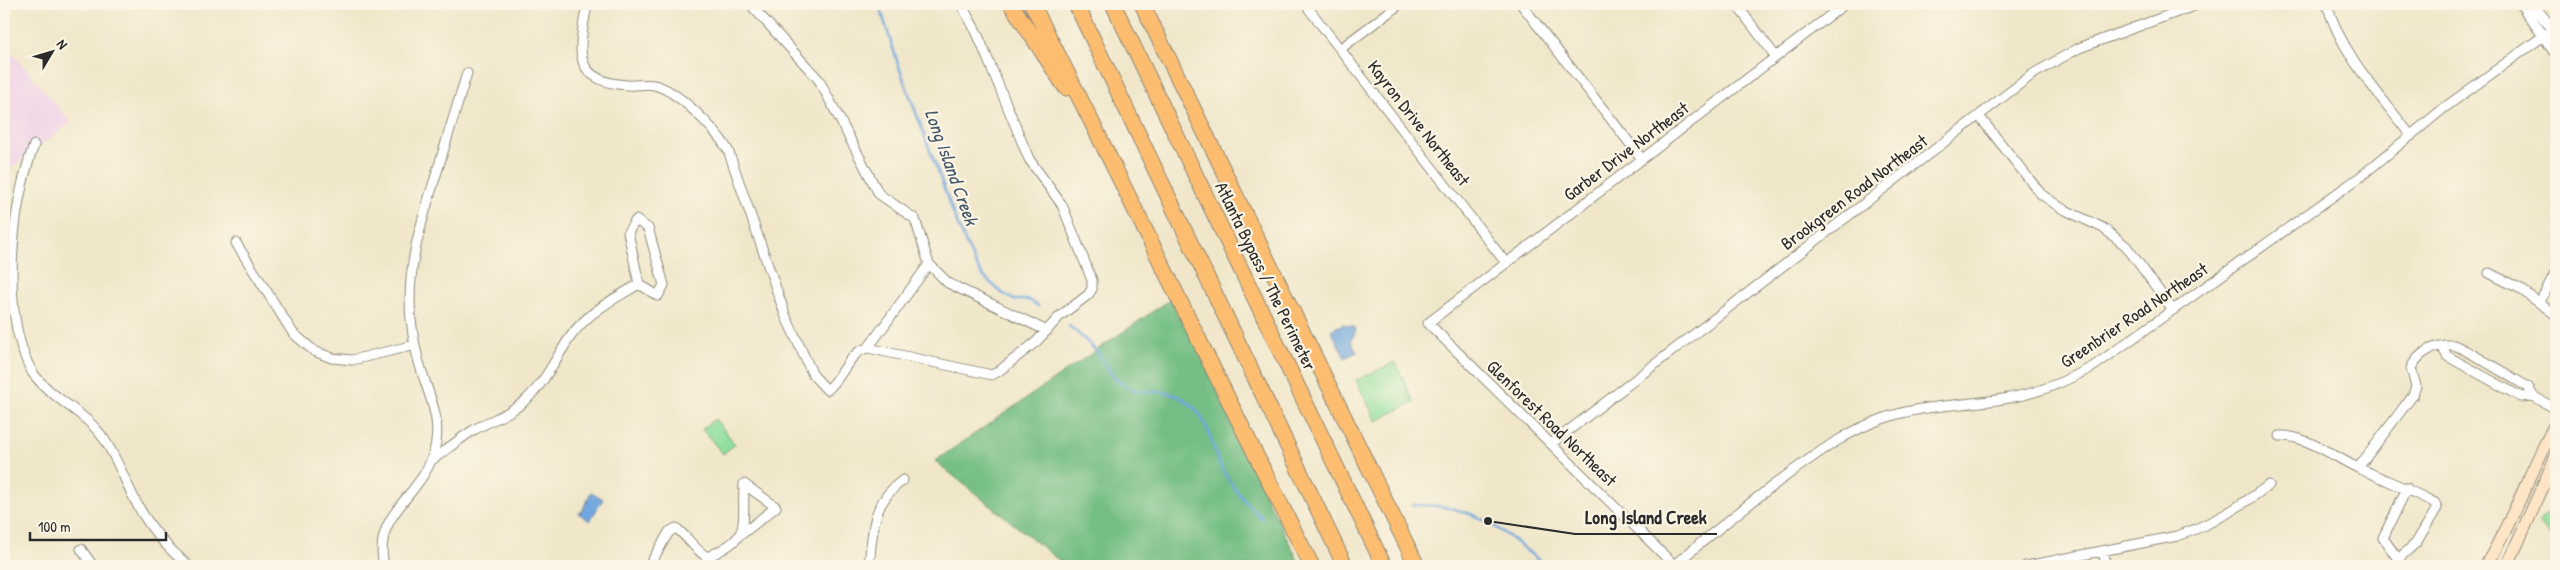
<svg xmlns="http://www.w3.org/2000/svg" width="2560" height="570" viewBox="0 0 2560 570" font-family="'Patrick Hand',sans-serif">
<style>
.built{fill:#eed0e8}
.green{fill:#90df9e;stroke:#5e8564}
.forest{fill:#74be85;stroke:#507458}
.water{fill:#70a7de;stroke:#4e6984}
.lines{fill:none;stroke-linecap:round;stroke-linejoin:round}
.stream{stroke:#70a7de;stroke-width:2.5}
.minor-casing{stroke:#8e897a;stroke-width:11}
.tertiary-casing{stroke:#8e897a;stroke-width:12}
.secondary-casing{stroke:#8e897a;stroke-width:14}
.motorway-casing{stroke:#8e897a;stroke-width:17}
.minor{stroke:#fff;stroke-width:9}
.tertiary{stroke:#fff;stroke-width:10}
.secondary{stroke:#fee5c5;stroke-width:12}
.motorway{stroke:#fcbd6f;stroke-width:15}
.labels{text-anchor:middle;dominant-baseline:central;stroke-width:4.5;stroke-linejoin:round;paint-order:stroke}
.street-label{font-size:18px;fill:#2b2b2b;stroke:#fcf5e5}
.water-label{font-size:19px;font-style:italic;fill:#43566a;stroke:#fcf5e5}
.leader{fill:none;stroke:#2b2b2b;stroke-width:2}
.callout-dot{fill:#2b2b2b;stroke:#fcf5e5;stroke-width:2}
.callout-label{font-size:19px;text-anchor:middle;font-weight:bold;fill:#2b2b2b;stroke:#fcf5e5;stroke-width:4.5;stroke-linejoin:round;paint-order:stroke}
</style>
<rect width="100%" height="100%" fill="#fcf5e5"/>
<filter id="ink" filterUnits="userSpaceOnUse"><feTurbulence type="fractalNoise" baseFrequency=".02" numOctaves="2"/><feDisplacementMap in="SourceGraphic" scale="10" xChannelSelector="R" yChannelSelector="G"/><feConvolveMatrix kernelMatrix="1 2 1 2 8 2 1 2 1" color-interpolation-filters="sRGB"/></filter>
<filter id="wash" filterUnits="userSpaceOnUse"><feTurbulence type="fractalNoise" baseFrequency=".0096" numOctaves="4" result="noise"/><feDisplacementMap in="SourceGraphic" scale="20" xChannelSelector="R" yChannelSelector="G"/><feGaussianBlur stdDeviation="1.12" result="paint"/><feColorMatrix in="noise" values="0 0 0 0 0 0 0 0 0 0 0 0 0 0 0 0 0 1.4 0 .05"/><feComposite in="paint" operator="in"/></filter>
<g filter="url(#wash)">
<rect width="100%" height="100%" fill="#f0e7ca"/>
<path class="built" d="M4,43l67,80 -67,50z"/>
<path class="green" d="M1395,362l19,40 -38,19 -20,-41z
M715,419l20,25 -12,10 -21,-25z
M2556,506v39l-18,-23z"/>
<path class="forest" d="M1174,297l92,200 35,69h-235l-131,-105z"/>
<path class="water" d="M1343,324l11,3 2,3 -5,11 6,11 -12,6 -14,-28z
M591,492l12,7 -13,22 -12,-8 4,-2z"/>
<g class="lines">
<path class="stream" d="M879,4l19,60 60,162 17,37 7,12 20,18 12,7h15l9,6
M1069,326c11,9 25,20 32,32 8,12 11,21 24,28 22,13 43,-4 68,21 16,15 18,38 27,58 11,22 24,37 42,53
M1413,505c64,-1 86,24 133,61"/>
</g>
</g>
<g filter="url(#ink)">
<g class="lines">
<g class="minor-casing">
<path id="minor" d="M587,4c-7,42 -19,77 40,81 9,1 19,-2 27,0 24,5 62,45 74,65l58,167 27,58 14,15c15,-11 22,-39 41,-42l61,-84
M750,4l69,76 60,114 36,25 14,45 19,19 99,48
M1305,4l201,259
M1521,4l121,155
M1736,4l40,53
M2327,4c14,50 53,91 84,132
M1340,49l60,-45
M1979,116l62,78 20,14 42,20 23,18 47,64
M34,145c-23,63 -34,168 -2,227 19,27 53,39 72,67 14,21 22,45 34,67 13,23 31,44 51,60
M236,243l57,90 21,18 18,7 20,2 63,-15
M2489,273l30,15 37,27
M2540,302l16,-31
M868,348l124,27 7,-4 37,-29 24,-26 28,-21 4,-6v-9l-30,-75 -33,-46 -52,-126 -16,-29
M2533,396l23,13
M2280,436c24,-2 56,22 78,32 26,11 52,22 77,35l2,5 -21,35 -18,16 -15,-21 24,-50
M1551,444l482,-370 46,-26 120,-44
M432,460c13,-9 26,-20 40,-29 18,-11 39,-17 55,-32 19,-18 29,-42 44,-63 17,-24 43,-37 68,-52l-11,-52 8,-12 12,8 16,57 -6,11 -19,-12
M2358,468l55,-73 3,-9 -5,-18c8,-16 24,-24 42,-23 8,1 63,35 75,42l5,9 -12,1 -74,-41 -5,-10
M742,534l34,-27 -32,-23
M81,549l12,17
M2104,551l1,15
M1674,565c38,-31 76,-63 116,-92 29,-21 58,-42 92,-54 41,-15 84,-13 127,-21 31,-5 58,-17 85,-32l266,-189 84,-69 109,-79
M384,566c-13,-57 44,-70 52,-124 4,-25 -7,-47 -14,-70 -6,-17 -9,-35 -11,-52 -5,-52 10,-97 25,-145 10,-34 21,-68 31,-102
M649,566l20,-34 7,-4c12,9 18,21 31,29 45,-20 35,-28 37,-73
M869,566c4,-36 2,-63 34,-86
M1675,566l-247,-243 417,-319
M2026,566l151,-30c36,-12 62,-29 92,-51"/>
</g>
<g class="tertiary-casing">
<path id="tertiary" d="M2521,4l35,50
M2532,4l24,29"/>
</g>
<g class="secondary-casing">
<path id="secondary" d="M2486,566c27,-46 45,-96 70,-143
M2507,566l49,-109"/>
</g>
<g class="motorway-casing">
<path id="motorway" d="M1011,4l55,84
M1032,4c96,186 184,376 280,562
M1076,4l269,562
M1113,4l271,562
M1142,4l275,562"/>
</g>
<use href="#minor" class="minor"/>
<use href="#tertiary" class="tertiary"/>
<use href="#secondary" class="secondary"/>
<use href="#motorway" class="motorway"/>
</g>
</g>
<g class="labels">
<g class="street-label">
<text transform="translate(1419 123) rotate(52)">Kayron Drive Northeast</text>
<text transform="translate(1626 151) rotate(-37)">Garber Drive Northeast</text>
<text transform="translate(1854 192) rotate(-37)">Brookgreen Road Northeast</text>
<text transform="translate(1266 276) rotate(64)">Atlanta Bypass / The Perimeter</text>
<text transform="translate(2134 315) rotate(-34)">Greenbrier Road Northeast</text>
<text transform="translate(1552 423) rotate(44)">Glenforest Road Northeast</text>
</g>
<g class="water-label">
<text transform="translate(952 167) rotate(70)">Long Island Creek</text>
</g>
</g>
<path class="leader" d="M1488 521L1575 534H1717"/>
<circle class="callout-dot" cx="1488" cy="521" r="5"/>
<g class="callout-label">
<text x="1646" y="524">Long Island Creek</text>
</g>
<rect width="2560" height="570" fill="none" stroke="#fcf5e5" stroke-width="20"/>
<g transform="translate(52 52) rotate(52)" stroke="#fcf5e5" stroke-width="4" paint-order="stroke">
<path d="M0-4L9 19L0 12L-9 19Z" fill="#2b2b2b"/>
<text y="-8" font-size="14" font-weight="bold" text-anchor="middle" fill="#2b2b2b">N</text>
</g>
<path d="M30 532v8h136v-8" fill="none" stroke="#2b2b2b" stroke-width="2.5"/>
<text x="38" y="532" font-size="15" fill="#2b2b2b" stroke="#fcf5e5" stroke-width="4" paint-order="stroke">100 m</text>
</svg>
